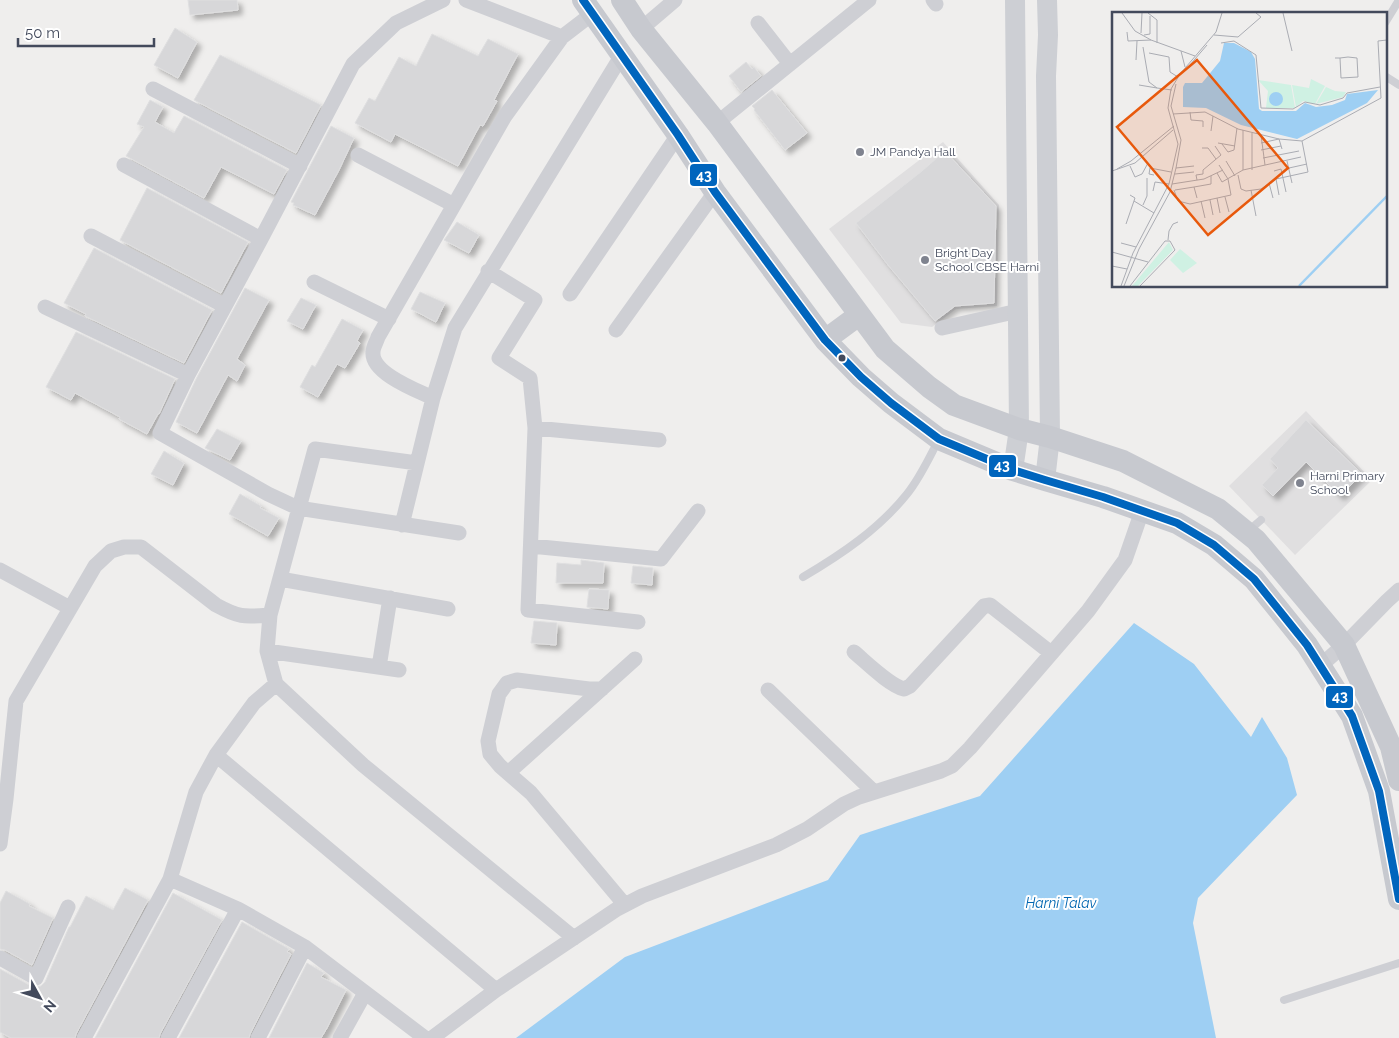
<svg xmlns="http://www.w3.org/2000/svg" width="1399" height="1038" viewBox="0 0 1399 1038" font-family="Raleway,sans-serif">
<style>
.education{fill:#e0dfe0}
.water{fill:#9ecff3}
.building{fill:#d7d7d9;stroke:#dfdfe0;filter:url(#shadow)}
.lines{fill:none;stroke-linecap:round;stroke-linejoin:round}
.lane{stroke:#cecfd4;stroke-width:8}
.street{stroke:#cecfd4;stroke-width:15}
.secondary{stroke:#cdcfd4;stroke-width:20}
.primary{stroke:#c7c9cf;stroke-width:22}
.bus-1-casing{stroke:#fff;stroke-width:11}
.bus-1{stroke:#0065bd;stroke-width:8}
.poi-dot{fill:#7f838f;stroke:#fff;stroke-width:2}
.bus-dot{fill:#434a5c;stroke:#fff;stroke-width:2}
.labels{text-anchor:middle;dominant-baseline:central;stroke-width:4;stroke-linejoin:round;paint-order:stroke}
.poi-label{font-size:12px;fill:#434a5c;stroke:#fff;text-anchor:start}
.water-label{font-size:14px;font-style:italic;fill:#0066b1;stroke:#fff}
.inset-river{fill:none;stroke:#9ecff3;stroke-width:2.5}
.inset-road{fill:none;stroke:#aaacb3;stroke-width:1}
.view{fill:#e8590c;fill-opacity:0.15;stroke:#e8590c;stroke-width:2.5}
.inset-edge{fill:none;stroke:#434a5c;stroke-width:2.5}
.line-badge{stroke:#fff;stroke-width:2}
.badge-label{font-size:14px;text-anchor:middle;font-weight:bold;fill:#fff}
</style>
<defs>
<filter id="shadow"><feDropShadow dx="4.5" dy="4.5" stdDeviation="2.5" flood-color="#0004"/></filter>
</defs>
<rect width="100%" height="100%" fill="#efeeed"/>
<path class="education" d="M943,142l56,63 -2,101 -41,3 -24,18 -31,-4 -72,-94z
M1306,411l66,69 -77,75 -66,-69z"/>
<path class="water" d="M1134,623l60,41 57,73 11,-20 25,41 10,37 -99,103 -5,25 23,115h-700l109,-81 203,-77 32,-45 120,-39z"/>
<path class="building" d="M188,0h49l1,10 -48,5z
M175,28l22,14 -19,36 -24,-13z
M432,34l46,22 10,-17 30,15 -24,46 3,1 -14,25 -3,-1 -22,41 -63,-32 -4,8 -36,-19 14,-25 6,3 24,-44 17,9z
M220,55l101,50 -25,48 -102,-53z
M746,62l6,7 2,-2 7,9 -20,16 -12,-16z
M772,90l35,43 -22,17 -31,-40 1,-1 -3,-3z
M150,100l13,7 -8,15 19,11 10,-17 103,54 -13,24 -53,-27 -17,31 -78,-42 18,-29 -7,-3z
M331,126l23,12 -15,32 -24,45 -22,-10 1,-2 -3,-1z
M945,151l51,55 -2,97 -39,3 -20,15 -47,-56 -32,-42 66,-52z
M147,188l101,54 -27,51 -101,-53z
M457,222l22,13 -10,18 -25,-13z
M94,248l118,62 -28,53 -99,-47 1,-2 -22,-11z
M245,288l24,12 -32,59 8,6 -8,16 -9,-6 -31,58 -21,-11 20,-43z
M420,292l25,11 -9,19 -25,-13z
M301,298l15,7 -13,24 -16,-8z
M342,319l21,11 -6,11 3,2 -15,25 -8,-4 -19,33 -18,-10 12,-22 3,2z
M76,332l99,47 -16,35h-1l-11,20 -28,-15 1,-2 -45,-24 -4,7 -25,-13z
M1306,420l56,54 -22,22 -34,-34 -33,34 -11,-11 16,-17 -8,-9z
M217,429l24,12 -11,19 -25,-12z
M164,451l20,12 -11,22 -22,-11z
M240,494l21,12 -1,2 19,10 -11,18 -39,-22z
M581,560l23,3 -1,20h-47l1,-20 24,2z
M633,566l20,2 -1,17 -21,-2z
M589,589l20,1 -1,19 -21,-2z
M534,621l23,2 -1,22 -25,-2z
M125,888l23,12 -72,134 -1,4h-64l-11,-6v-63l31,17 5,1 5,-1 4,-4 24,-55h1l16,-31 27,14z
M6,891l24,13 -1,2 24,12 -21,47 -27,-15 -5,-1v-46z
M173,893l49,27 -62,114 -1,4h-64z
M242,922l47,27 -2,3 4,2 -41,80 -1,4h-70z
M307,963l17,10 -3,4 25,13 -19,38 -6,10h-52z"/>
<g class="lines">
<path class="lane" d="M1385,23l14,-23
M1385,76l14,9
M1248,531l13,-11
M803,577c39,-23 76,-48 104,-83 13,-16 22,-36 31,-53
M1284,1000l115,-37"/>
<path class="street" d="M443,0l-47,23 -43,41 -92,175 -73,136 -28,58 108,61 30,14 161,25
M466,0l96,37
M933,0l3,4
M758,23l32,41
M641,29l34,-29
M153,89l147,77
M717,123l152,-123
M358,155l96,50 51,-89 57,-79 30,-23
M124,165l137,74
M91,236l134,70
M488,271l47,29 -36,58 31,20 5,50 -7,182 110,12
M314,282l75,37
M570,294l108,-159
M45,307l143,68
M942,328l76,-17
M616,330l99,-138
M433,398c-17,-8 -62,-25 -60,-46 0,-5 4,-11 5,-15l76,-132
M535,428l124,12
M402,525l31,-127 22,-70 167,-273
M531,546l130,13 37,-48
M0,570l70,38
M280,579l168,30
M267,651l132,19
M854,652c13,11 35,33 50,37l6,-3 74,-80 6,-1 61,48
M1320,666l24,-21 43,-44 12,-11
M379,667l11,-69
M276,684l87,81 211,173
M602,689h-13l-72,-9 -10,3 -8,11 -11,47 2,13 10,12 31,27 94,112
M768,690l106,102
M216,755l280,235
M508,773l127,-114
M0,844l6,-45 10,-98 79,-135 16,-15 13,-4h17l75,58c24,13 28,12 54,10
M170,879l68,30 67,38 120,91
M0,958l36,20 32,-71
M84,1038l86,-159 26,-87 20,-37 38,-52 22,-19 -9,-33 3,-36 45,-166 102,14
M168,1038l70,-129
M258,1038l47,-91
M340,1038l25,-45
M432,1038l64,-48 121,-81 25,-13 134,-51 31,-16 37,-25 15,-7 82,-26 11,-5 18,-18 118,-137 37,-51 17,-49"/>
<path class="secondary" d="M1013,470l6,-41 -4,-429
M1045,480l5,-43 -4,-361 2,-41 -1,-35"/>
<path class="primary" d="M583,0l95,135 37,57 110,148 36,37 30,26 48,36 74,31 32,10 58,17 74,26 37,22 40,34 53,66 45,71 27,75 20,108
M622,0l19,29 76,94 168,226 44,38 25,18 65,24 31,8 73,24 95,48 38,31 88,105 47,102 8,33
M825,340l34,-25"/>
<g class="bus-1-casing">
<path id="bus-1" d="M583,0l95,135 37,57 110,148 36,37 30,26 48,36 74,31 32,10 58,17 74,26 37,22 40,34 53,66 45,71 27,75 20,108"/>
</g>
<use href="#bus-1" class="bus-1"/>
</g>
<g class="poi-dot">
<circle cx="860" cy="152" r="5"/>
<circle cx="925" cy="260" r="5"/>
<circle cx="1300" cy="483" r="5"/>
</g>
<circle class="bus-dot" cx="842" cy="358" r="4.5"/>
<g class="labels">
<g class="poi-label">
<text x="870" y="152">JM Pandya Hall</text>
<text x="935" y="253">Bright Day<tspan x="935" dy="14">School CBSE Harni</tspan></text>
<text x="1310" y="476">Harni Primary<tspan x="1310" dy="14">School</tspan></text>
</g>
<g class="water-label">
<text x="1061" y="903">Harni Talav</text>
</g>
</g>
<g transform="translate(1112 12)">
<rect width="275" height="275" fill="#efeeed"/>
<path d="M199,67l14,7 -10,18 -12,-3 -7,6 -4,-22 17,3zM146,68l33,5 4,23h-29l2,-17zM214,75l9,4 11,1 -3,5 -27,7zM57,230l4,8 -35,36h-6zM68,237l17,14 -14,10 -13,-13z" fill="#cff1e3"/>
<path d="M112,31h10l17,9 4,7 4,50 3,2h34l9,-8 11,4 16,-2 13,-5 2,-6 31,-4 -11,13 -70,36 -56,-14 -35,-17 -23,-1v-20l2,-4h17l18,-22zM157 87a7 7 0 1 1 14 0a7 7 0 1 1-14 0Z" fill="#9ecff3"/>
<path class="inset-river" d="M187,274l88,-90"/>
<path class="inset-road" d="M10,1l13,18 16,9 44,16M36,1l9,7v23M171,1l9,38M15,20l1,9 23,-1M29,21l1,-20M32,23l6,-1v-18M102,23l24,2 23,-20 -5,-4M109,31l13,-2 22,14 5,53 32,1 12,-7 15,3 23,-7 4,-5 33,-6M31,35l6,35 8,6 15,2M69,39l4,16M37,41l20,4 1,15 8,5M223,46h5l8,-1 9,1 1,19 -17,1 -1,-20M24,48l1,-19M77,54l18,-21M27,73l18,3M78,100l1,8 12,1v6M61,102l32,-2 33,17 41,10 3,10M99,119l2,-15M140,121v37M149,123l4,30M190,129l79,-43 -3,-57 9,-1M106,131l17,3M110,132l6,8 6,-2 3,-22M90,136h6l8,11M149,138l20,-4M151,146l36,-7M114,149l9,15M175,149l5,22M18,154l5,11 7,-3 6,-11M64,156l18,-2M177,156l18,-4M5,157l14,-8 43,-35M131,158v-40M0,159l23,-8 38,-33M162,159l7,-2 5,23M105,161l5,9 21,-12 58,-13M63,162l19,-2M42,163l-5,-1 1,-6 21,4M126,163l3,14 5,2 15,-2 15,-10 32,-7 -6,-31 -23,-2 -18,4M164,167l3,16M85,168l-1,-5 7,-1v-4l18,-15 -6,-9M157,171l4,15M60,172l32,-5 19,-9M82,175l17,-3v-8M62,178l4,11 12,3 41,-9 -3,-16 -9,-14M63,178l19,-3 3,11M139,178l5,26M41,179l2,-9 14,2M113,185l4,15M105,186l3,15M98,188l3,15M22,189l20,12M89,189l4,17M31,193l4,-9v-18M14,212l9,-26 -5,-3M56,228l1,-9 4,-7 5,-2M9,231l15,4M0,240l36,10M0,254l15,3M9,274l12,-33 36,-69 9,-40 -10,-36 3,-19 9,-15 36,-42 6,-19M12,274l15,-37 31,-57 6,-24 5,-28 -10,-34 5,-22M18,274l35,-45h5l5,9 -35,36"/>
<path class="view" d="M85,48l91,108 -80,67 -91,-108z"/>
<rect width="275" height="275" class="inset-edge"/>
</g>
<g class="line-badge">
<rect x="689" y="163" width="29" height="24" rx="5" fill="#0065bd"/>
<rect x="988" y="454" width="29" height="24" rx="5" fill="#0065bd"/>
<rect x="1325" y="685" width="29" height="24" rx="5" fill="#0065bd"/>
</g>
<g class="badge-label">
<text x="704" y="180">43</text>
<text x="1002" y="470">43</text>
<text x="1340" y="701">43</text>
</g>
<g transform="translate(40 998) rotate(130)" stroke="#ffffff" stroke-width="4" paint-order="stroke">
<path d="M0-4L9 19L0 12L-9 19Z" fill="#434a5c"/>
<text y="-8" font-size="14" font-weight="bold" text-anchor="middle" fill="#434a5c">N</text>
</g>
<path d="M18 38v8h136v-8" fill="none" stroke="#434a5c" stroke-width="2.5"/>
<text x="25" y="38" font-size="15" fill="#434a5c" stroke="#ffffff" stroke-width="4" paint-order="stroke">50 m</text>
</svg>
